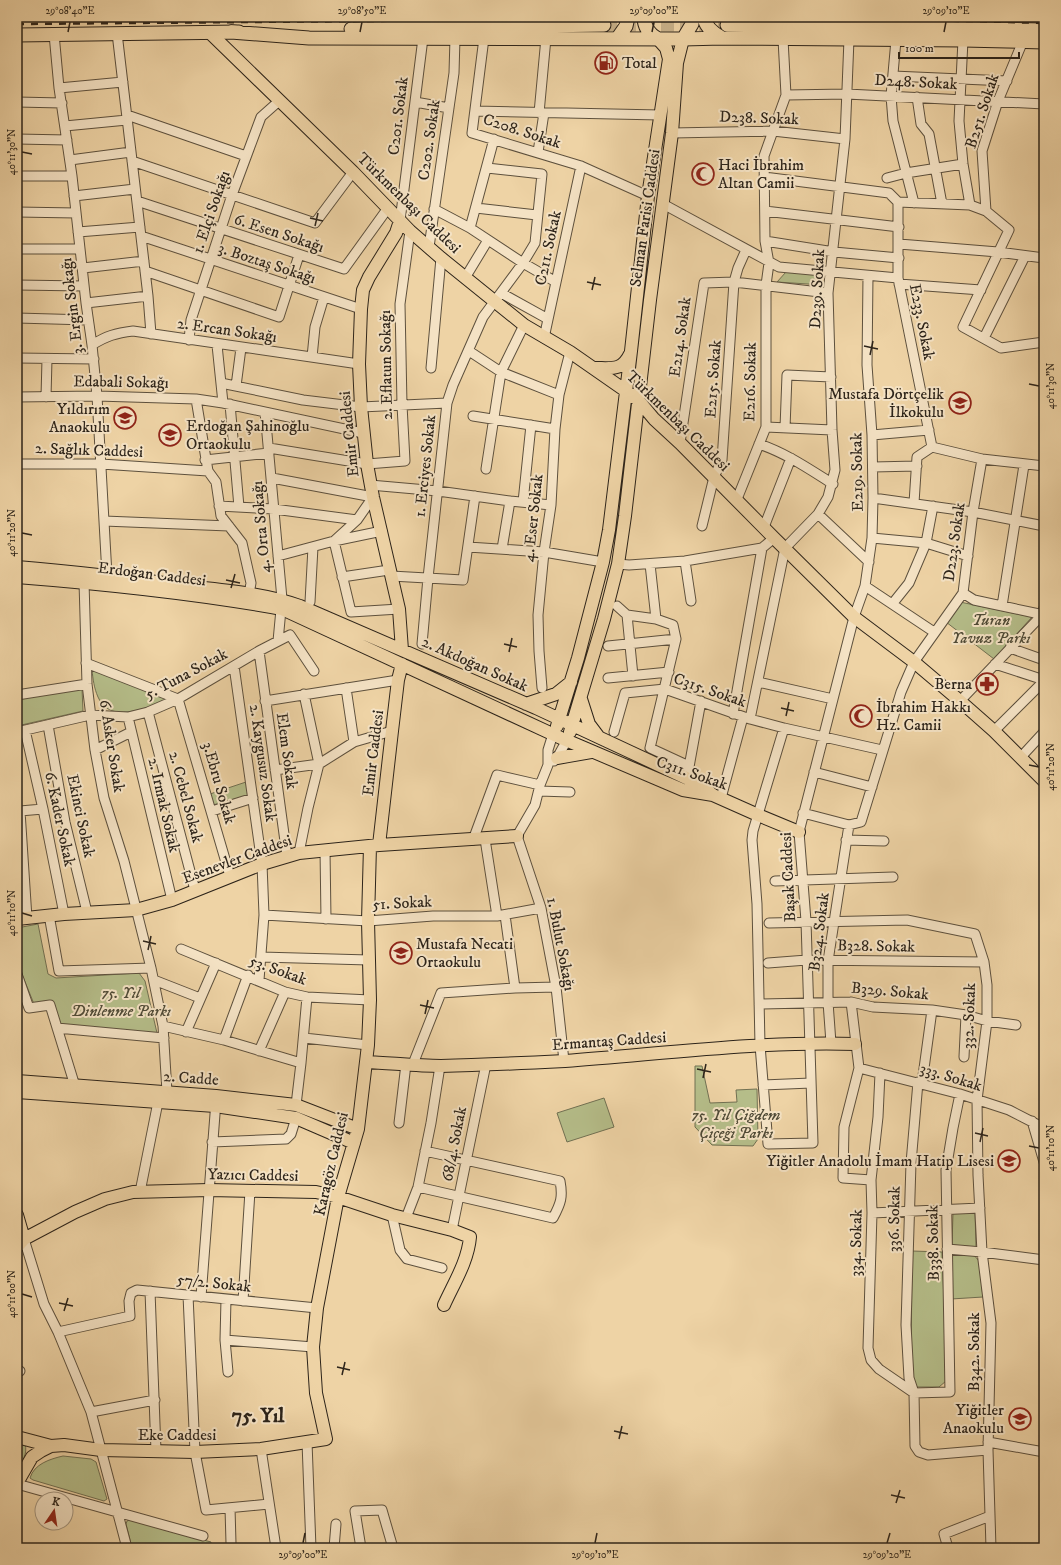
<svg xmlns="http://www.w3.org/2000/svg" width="1061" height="1565" viewBox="0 0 1061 1565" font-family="'IM FELL DW Pica',serif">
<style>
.green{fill:#b5bd89;stroke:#717052}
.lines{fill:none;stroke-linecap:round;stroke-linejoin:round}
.highway-tunnel{stroke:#c7b089;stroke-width:13;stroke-dasharray:13 6;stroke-linecap:butt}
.minor-casing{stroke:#5d503d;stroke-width:11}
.major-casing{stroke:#2d241a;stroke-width:14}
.highway-casing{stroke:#2d241a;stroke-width:15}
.minor{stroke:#f4e2c4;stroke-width:9}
.major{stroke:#eed3a5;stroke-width:12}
.highway{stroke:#eed3a5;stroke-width:13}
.rail{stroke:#2d241a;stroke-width:2.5;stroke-dasharray:7 7;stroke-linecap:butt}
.ticks{fill:none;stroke:#2d241a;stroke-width:1.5}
.labels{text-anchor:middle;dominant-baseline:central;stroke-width:4;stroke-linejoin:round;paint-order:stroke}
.poi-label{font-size:16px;fill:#2d241a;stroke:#f4e2c4;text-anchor:start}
.street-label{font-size:16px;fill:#2d241a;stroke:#f4e2c4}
.park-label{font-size:16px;font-style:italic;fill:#4f4a36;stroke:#f4e2c4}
.district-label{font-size:20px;font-weight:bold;fill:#2d241a;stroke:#f4e2c4}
.neatline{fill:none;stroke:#2d241a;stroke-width:1.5}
.ticks-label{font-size:10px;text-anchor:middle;fill:#2d241a}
</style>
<rect width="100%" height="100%" fill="#eed3a5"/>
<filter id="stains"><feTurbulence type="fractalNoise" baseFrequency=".005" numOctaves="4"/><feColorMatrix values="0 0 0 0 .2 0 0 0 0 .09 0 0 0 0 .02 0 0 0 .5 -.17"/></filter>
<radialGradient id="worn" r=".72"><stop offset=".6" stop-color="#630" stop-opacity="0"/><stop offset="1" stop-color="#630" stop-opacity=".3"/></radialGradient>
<path class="green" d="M786,272l34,2 3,11 -46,-3z
M960,602l72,15 -38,42 -48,-37z
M92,670l73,28 -1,4c-19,6 -55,22 -66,-5 -4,-9 -5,-18 -6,-27z
M82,689l1,22 -66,15 1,-29z
M246,782l3,13 -36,10 -3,-11z
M38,924l10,50 8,4 83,-5 6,8 12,52 -93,-7 -4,-4 -7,-21 -19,3 -17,-42v-34z
M695,1066h7l8,37 27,-1 -1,-12 21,-1 1,50 -5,7 -41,-1 -17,-18z
M604,1098l10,29 -47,15 -10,-29z
M975,1212l1,35 -24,-2 1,-32z
M912,1251l30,1 5,121 -1,8 -7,6h-24l-4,-7z
M952,1254h21l6,7 4,36 -32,2z
M17,1441l8,3c3,10 -3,17 -8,26z
M63,1456l28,3 5,3 11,37 -3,2 -71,-21 -3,-2c4,-14 20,-19 33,-22z
M130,1520l81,22v2l-12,1 -1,3h-66l-6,-24 1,-3z"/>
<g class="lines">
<path class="highway-tunnel" d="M604,25h123"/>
<g class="minor-casing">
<path id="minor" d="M117,33l31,263 3,38
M54,34l5,54 13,88 14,127 6,42 5,51 10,179
M484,38l-12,95 109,33 67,30
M896,40l-5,56 2,25 21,82
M963,40l-4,81 4,43 7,41
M1023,41l-25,60 -16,50 4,60 23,19 -46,97 38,21 43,-6
M893,76l114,5
M59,88l64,-6
M786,95l61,-1 197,10
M917,97l4,27 8,10 13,70
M17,102l45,1
M415,102l34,6
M475,111l185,4
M539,113l7,-75
M127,115l119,41
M65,126l62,-6
M672,133l101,-2 72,8
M17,139l50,1
M538,152l6,-39
M70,160l61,-8
M132,161l183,62 38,-51
M17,176h55
M764,177l125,16 9,9
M887,178l19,-5 57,-9
M74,196l61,-7
M137,201l207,68 44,-61
M898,202v76l34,169
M898,202l72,3 16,6
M663,204l116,63 119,11
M476,208l61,7
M434,209l36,19 53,35 33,19
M765,211l134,16
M17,212l59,1
M400,221l23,-183
M470,228l24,-89
M78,232l62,-5
M141,236l220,73
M765,241l69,11 65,6
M899,244l99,8 46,6
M429,247l25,-174 1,-35
M17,249h63
M83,268l61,-7
M145,271l134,46 20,-62
M465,278l23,-38
M899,284l82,6
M17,285l67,1
M501,293l47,26
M86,303l62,-7
M17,318l71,2
M544,338l37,-172
M984,338l41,-82
M189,340l2,-20 41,-125 29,-78 18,-16
M92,345c14,-9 24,-12 41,-14l226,33
M217,345l6,58
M469,351l32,21 58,23
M312,357l3,-30 9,-30
M17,358l77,1
M431,368l10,-110
M221,383l82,17 58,7 86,-4
M236,386l5,-38
M17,397l80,-1 99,3 27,4 140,30
M46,397l1,-38
M196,399l12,72 8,11 5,34 21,27 9,40 -2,11
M230,404l9,103
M265,412l17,187 -4,42
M473,416l82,13
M766,427l66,3
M785,428l2,-53 44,2
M872,435l57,-5
M680,443l24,-160 30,-1 94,11
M759,444c27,9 50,25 74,40
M932,447l50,12 62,7
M269,448l98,16 38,-3 -3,-56 -2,-101 10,-73
M205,460l64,-7
M17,464h84l107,7
M873,467l44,-1
M486,469l15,-97 23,-47
M272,478l101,19 -16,23 -23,21 17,71 48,-3
M370,485l68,6 72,10 41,4
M873,498l100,14 71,14
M737,499l29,-72v-142l3,-22 -4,-22 -1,-85 22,-61 -3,-56
M523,502l8,-77
M914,503l3,-46 15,-10
M219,506l55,3 83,11
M818,514l51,48
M104,521l125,5
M702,526l12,-49 8,-17 12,-178 4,-14 8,-18
M764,527l27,-69
M872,538l54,5 42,13
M468,547l76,5 59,10
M502,549l8,-48
M278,556l56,-15 48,-10
M685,561l6,40
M618,564l11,1 56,-4 77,-13 12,-10
M650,564l6,55
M391,576l72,4 12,-84
M342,577l47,-7
M84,582l3,102 8,66 9,48 20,63 27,107 12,58 4,66
M865,586l69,46
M963,593l11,7 70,15
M310,602l3,-55
M893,603l16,-20 17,-40 7,-37
M617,606l10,9 6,61
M1002,606l22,-141
M627,615l29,4 17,6 3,14 -26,109 39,18
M422,644l6,-66 19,-175 6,-18 30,-68 40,-54 12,-20 7,-69 -55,-6
M608,646l68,-7
M1010,648l34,12
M259,651l28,205
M86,663l92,36 52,177
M995,664l49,16
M234,666l28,198 2,51 -5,65
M608,678l61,-6
M758,682l75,17
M346,688l8,54
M542,688l-3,-37 -1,-36 6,-63 7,-47 4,-76 4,-34 11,-43
M17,695l70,-11
M265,701l133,-21
M960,701l82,-86 2,-7
M148,712l47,178
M733,714l29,-166
M128,717l44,183
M750,719l35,-171 33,-34 10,-17 7,-27 -3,-40 -4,-137 17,-154 4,-100
M48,725l17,97 22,90
M784,728l-31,103 -1,9 5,64 3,141 8,99 45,-1 -7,-222 -7,-89 55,-215 11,-31 7,-48 1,-40 -1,-63 -5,-70 1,-89
M25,730l18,79 21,105
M994,731l50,-50
M17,732l73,-17 38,2 20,-5 30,-13 81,-48 31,-16 24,36
M614,732l11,-39 40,-4 85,30 34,9 98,22
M553,734l-5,16v15l-8,20 -5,20 -18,31 24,72 15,79 8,74
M95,750l36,-18
M1021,757l23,-25
M554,761l3,-3 10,-18
M275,770l44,-6 35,-22 38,-11
M814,772l58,15
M687,778l14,-77
M539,791l31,1
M721,798l22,-81
M212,811l41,-13
M803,813l46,12
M485,839l12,77
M473,840l24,-65 43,10
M846,840l38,1
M325,850l1,69
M299,853l9,-45 11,-44 -15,-70
M775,881l118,-4
M49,915l10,56 92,-3
M264,915l104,6 65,-5h64l44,-8
M505,915l10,73 41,-1
M27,918l-7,-107 23,-2
M769,923l138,-3 68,14 9,28 3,23v36l-10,79 1,75 4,77 9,71 -3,127 3,98
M181,949l104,43 22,5 63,3
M261,957l108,3
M768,963l39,-3 177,2
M17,974l12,34 21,-3 25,81
M154,980l46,18
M851,1002l8,66 -15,59 -1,51 28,2
M759,1004l92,-2 22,5 59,3 34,5 21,6 29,4
M163,1026l61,14 77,23
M57,1028l107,10
M186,1032l30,-69
M304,1038l64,7
M224,1040l24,-65
M831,1043l-3,-41v-41l21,-136 12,-3 40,-130 13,-30 49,-69 10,-81 9,-53
M259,1051l26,-59
M964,1057l2,-42
M413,1064l28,-71 74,-5
M859,1068l101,26 49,16 35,18
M880,1073l-2,44 -7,63 1,33 -4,135 3,12 8,9 35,24 36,-1 -4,-222 7,-42 7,-34
M918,1082l-7,81 -5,162 3,53 5,15 1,53 4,6 9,3 60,-5
M922,1083l10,-73
M763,1085l48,-2
M296,1105l5,-42 6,-66
M1032,1121l12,41
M399,1123l7,-59
M212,1142l74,-3 5,-5 5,-16
M418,1187l135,31c8,-15 10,-21 7,-37l-135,-30
M140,1192l18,-90
M872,1213l108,-5
M392,1215l8,35 7,9 35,9
M406,1218l12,-31 13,-64 9,-57
M452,1230l34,-166
M24,1239l20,65 14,28 33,80 36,136
M947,1249l35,3 62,8
M150,1291l6,160
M188,1295l7,157 11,58 63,-6
M201,1297l15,-196
M226,1299l-1,41 3,32
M243,1301l7,-110
M58,1332l72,-16 -1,-15 2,-8 6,-3 180,18
M225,1340l88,7
M17,1371h3
M91,1412l64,-12
M307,1442l4,106
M988,1442l56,10
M261,1449l15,99
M17,1484l186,52
M230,1508l1,35
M334,1548l2,-24
M361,1548l-6,-37 27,-1 11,38
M948,1548l-4,-14 46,-18"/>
</g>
<g class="major-casing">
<path id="major" d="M209,32l144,140 57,59 31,27 83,67 46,27 56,39 13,10 15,18 26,24 94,95 80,79 60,45 46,39 34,30 50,50
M400,221l-4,12 -27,44 -6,13 -2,19 -2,55 2,43 6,57 6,33 26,112 3,41
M595,368c17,0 27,3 35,-14
M17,567c60,5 119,12 178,20 35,4 71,7 105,19l236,102 163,76 14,11
M17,577c89,7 177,16 265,32l279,129 122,52 30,5 45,20 41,17
M581,699l8,25 9,12
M526,704l30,-10 15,-12
M557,726l21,-68 25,-96 6,-32 22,-179 17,-155 21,-137 -3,-11 -8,-9
M570,732l34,-113 14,-55 7,-48 25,-216 22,-167 5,-70 6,-24
M557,758l34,-6
M379,845l13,-114 6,-51 4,-16
M17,919l47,-5 72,-4 36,-10 90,-36 37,-11 80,-8 138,-9
M366,1062c25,1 50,4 75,4 41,-1 83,-3 124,-5 97,-7 193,-20 290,-17
M17,1081l199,15 80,9 62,24
M17,1092l198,14 81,12 58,25
M17,1215l7,24
M17,1247l7,-8 51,-27 30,-13 28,-7 76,-2 107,2 22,5 54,18 60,15 18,7c-2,24 -16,46 -26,68
M17,1437l34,9
M17,1483l15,-26 9,-6 10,-5 13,-1 37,5 94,2 66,-3 65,-10 -10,-46 -3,-46 4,-39 21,-111 20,-68 10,-84 2,-45 -2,-79 2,-75"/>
</g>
<g class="highway-casing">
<path id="highway" d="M644,17c0,10 5,17 14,22
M704,17c1,10 9,16 18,21
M727,25l317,5
M351,29l253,-4
M231,32l78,6 374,1 39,-1 241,2 81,2
M17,35l222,-3
M617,39l9,-13 2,-9
M683,39l9,-15v-7"/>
</g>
<use href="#minor" class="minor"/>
<use href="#major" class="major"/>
<use href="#highway" class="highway"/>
<path class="rail" d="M728,18l241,3 75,2
M17,24l588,-5"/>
</g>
<path class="ticks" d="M68,32l2,-10M360,32l2,-10M652,32l2,-10M944,32l2,-10M22,152l10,2M310,218l13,3M315,226l3,-13M587,282l14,3M592,290l3,-13M864,346l14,3M870,355l3,-14M1029,384l10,2M22,533l10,2M226,580l14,3M231,588l4,-14M504,644l13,3M509,652l3,-14M781,708l13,3M786,716l3,-14M1029,765l10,2M22,913l10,3M143,941l13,3M148,950l3,-14M420,1005l14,3M425,1014l3,-14M697,1069l14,3M703,1078l3,-14M975,1133l13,3M980,1142l3,-14M1029,1146l10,2M22,1294l10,3M59,1303l14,3M64,1311l4,-13M337,1367l13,3M342,1375l3,-13M614,1431l14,3M619,1439l3,-13M891,1495l14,3M896,1503l4,-13M303,1543l2,-10M595,1543l2,-10M887,1543l3,-10"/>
<defs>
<g id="fuel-ring" transform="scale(1.15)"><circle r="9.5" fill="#f4e2c4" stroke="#8f2418" stroke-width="1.5"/><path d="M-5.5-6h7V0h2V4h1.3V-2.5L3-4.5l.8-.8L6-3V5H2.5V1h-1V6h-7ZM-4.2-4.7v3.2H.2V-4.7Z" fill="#8f2418"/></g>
<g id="mosque-ring" transform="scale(1.15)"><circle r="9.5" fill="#f4e2c4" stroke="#8f2418" stroke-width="1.5"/><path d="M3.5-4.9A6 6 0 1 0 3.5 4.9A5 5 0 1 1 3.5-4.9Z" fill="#8f2418"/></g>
<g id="school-ring" transform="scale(1.15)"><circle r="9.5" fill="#f4e2c4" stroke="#8f2418" stroke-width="1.5"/><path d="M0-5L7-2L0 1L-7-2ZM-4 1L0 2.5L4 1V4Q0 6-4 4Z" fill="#8f2418"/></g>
<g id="pharmacy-ring" transform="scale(1.15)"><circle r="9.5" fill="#f4e2c4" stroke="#8f2418" stroke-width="1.5"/><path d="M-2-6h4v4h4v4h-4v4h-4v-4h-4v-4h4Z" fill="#8f2418"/></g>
</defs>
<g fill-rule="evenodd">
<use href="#fuel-ring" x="606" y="63"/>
<use href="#mosque-ring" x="703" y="174"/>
<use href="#school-ring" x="960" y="403"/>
<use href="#school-ring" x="125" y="418"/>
<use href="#school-ring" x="170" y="435"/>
<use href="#pharmacy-ring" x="987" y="684"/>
<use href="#mosque-ring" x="861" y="716"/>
<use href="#school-ring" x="401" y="953"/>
<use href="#school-ring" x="1009" y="1161"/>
<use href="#school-ring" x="1020" y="1419"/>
</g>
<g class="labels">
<g class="poi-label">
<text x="622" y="63">Total</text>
<text x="718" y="165">Haci İbrahim<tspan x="718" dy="18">Altan Camii</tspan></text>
<text x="944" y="394" text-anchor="end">Mustafa Dörtçelik<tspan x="944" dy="18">İlkokulu</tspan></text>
<text x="110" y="409" text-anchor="end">Yıldırım<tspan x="110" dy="18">Anaokulu</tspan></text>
<text x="186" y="426">Erdoğan Şahinoğlu<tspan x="186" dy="18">Ortaokulu</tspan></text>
<text x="972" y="684" text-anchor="end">Berna</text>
<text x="876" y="707">İbrahim Hakkı<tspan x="876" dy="18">Hz. Camii</tspan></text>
<text x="416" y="944">Mustafa Necati<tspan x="416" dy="18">Ortaokulu</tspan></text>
<text x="994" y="1161" text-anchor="end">Yiğitler Anadolu İmam Hatip Lisesi</text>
<text x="1004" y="1410" text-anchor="end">Yiğitler<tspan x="1004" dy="18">Anaokulu</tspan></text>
</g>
<g class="street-label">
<text transform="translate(916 82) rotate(3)">D248. Sokak</text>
<text transform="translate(982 111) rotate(-72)">B251. Sokak</text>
<text transform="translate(398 116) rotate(-83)">C201. Sokak</text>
<text transform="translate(759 118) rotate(2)">D238. Sokak</text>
<text transform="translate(522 131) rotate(18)">C208. Sokak</text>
<text transform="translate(429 140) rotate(-82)">C202. Sokak</text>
<text transform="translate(409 203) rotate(44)">Türkmenbaşı Caddesi</text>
<text transform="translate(211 212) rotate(-71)">1. Elçi Sokağı</text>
<text transform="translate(645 218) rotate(-82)">Selman Farisi Caddesi</text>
<text transform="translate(279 233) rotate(18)">6. Esen Sokağı</text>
<text transform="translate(548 248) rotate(-78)">C211. Sokak</text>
<text transform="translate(267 263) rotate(18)">3. Boztaş Sokağı</text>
<text transform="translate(817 289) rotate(-87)">D239. Sokak</text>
<text transform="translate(72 306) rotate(-97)">3. Ergin Sokağı</text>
<text transform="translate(922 322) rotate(79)">E233. Sokak</text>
<text transform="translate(227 330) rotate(8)">2. Ercan Sokağı</text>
<text transform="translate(680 337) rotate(-82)">E214. Sokak</text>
<text transform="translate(386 365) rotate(-91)">2. Eflatun Sokağı</text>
<text transform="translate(713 379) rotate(-86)">E215. Sokak</text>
<text transform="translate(121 382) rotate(1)">Edabali Sokağı</text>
<text transform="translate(750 382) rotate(-89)">E216. Sokak</text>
<text transform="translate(678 421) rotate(44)">Türkmenbaşı Caddesi</text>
<text transform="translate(349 434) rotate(-96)">Emir Caddesi</text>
<text transform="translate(89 450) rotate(2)">2. Sağlık Caddesi</text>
<text transform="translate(425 466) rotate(-84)">1. Erciyes Sokak</text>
<text transform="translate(857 472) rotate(-91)">E219. Sokak</text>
<text transform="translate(533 518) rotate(-84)">4. Eser Sokak</text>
<text transform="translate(261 527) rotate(-95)">4. Orta Sokağı</text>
<text transform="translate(954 542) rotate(-82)">D223. Sokak</text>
<text transform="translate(152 574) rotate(7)">Erdoğan Caddesi</text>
<text transform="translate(475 664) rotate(24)">2. Akdoğan Sokak</text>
<text transform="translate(186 674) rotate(-28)">5. Tuna Sokak</text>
<text transform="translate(710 690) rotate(19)">C315. Sokak</text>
<text transform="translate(112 746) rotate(81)">6. Asker Sokak</text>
<text transform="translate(287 751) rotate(82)">Elem Sokak</text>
<text transform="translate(373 753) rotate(-83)">Emir Caddesi</text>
<text transform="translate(263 763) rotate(82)">2. Kaygusuz Sokak</text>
<text transform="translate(692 773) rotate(19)">C311. Sokak</text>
<text transform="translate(219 783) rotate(74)">3.Ebru Sokak</text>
<text transform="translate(186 797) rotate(75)">2. Cebel Sokak</text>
<text transform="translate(164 805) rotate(77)">2. Irmak Sokak</text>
<text transform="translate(81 816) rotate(78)">Ekinci Sokak</text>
<text transform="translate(60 819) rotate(78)">6. Kader Sokak</text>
<text transform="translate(237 859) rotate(-20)">Esenevler Caddesi</text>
<text transform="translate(788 877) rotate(-93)">Başak Caddesi</text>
<text transform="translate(402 903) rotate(-3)">51. Sokak</text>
<text transform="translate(819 932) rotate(-83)">B324. Sokak</text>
<text transform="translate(561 944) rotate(79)">1. Bulut Sokağı</text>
<text transform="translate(876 946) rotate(1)">B328. Sokak</text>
<text transform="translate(278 970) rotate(20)">53. Sokak</text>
<text transform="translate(890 991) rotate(5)">B329. Sokak</text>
<text transform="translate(969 1016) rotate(-88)">332. Sokak</text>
<text transform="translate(609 1041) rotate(-4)">Ermantaş Caddesi</text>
<text transform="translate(951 1077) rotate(17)">333. Sokak</text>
<text transform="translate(191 1078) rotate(4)">2. Cadde</text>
<text transform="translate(454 1144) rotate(-79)">68/4. Sokak</text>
<text transform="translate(331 1164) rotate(-77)">Karagöz Caddesi</text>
<text transform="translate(253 1175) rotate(1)">Yazıcı Caddesi</text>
<text transform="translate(894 1219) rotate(-89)">336. Sokak</text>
<text transform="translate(856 1243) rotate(-89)">334. Sokak</text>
<text transform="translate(933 1243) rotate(-91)">B338. Sokak</text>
<text transform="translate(214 1283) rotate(6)">57/2. Sokak</text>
<text transform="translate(974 1352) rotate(-90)">B342. Sokak</text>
<text x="177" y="1435">Eke Caddesi</text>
</g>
<g class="park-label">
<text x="991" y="620">Turan<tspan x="991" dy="18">Yavuz Parkı</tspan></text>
<text x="121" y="993">75. Yıl<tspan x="121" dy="18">Dinlenme Parkı</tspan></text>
<text x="736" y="1115">75. Yıl Çiğdem<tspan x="736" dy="18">Çiçeği Parkı</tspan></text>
</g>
<g class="district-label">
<text x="258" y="1416">75. Yıl</text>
</g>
</g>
<rect width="1061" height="1565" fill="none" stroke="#eed3a5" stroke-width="44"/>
<g transform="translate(54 1511) rotate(13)"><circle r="19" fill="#f4e2c4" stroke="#a49680"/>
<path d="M0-3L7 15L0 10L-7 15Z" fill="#8f2418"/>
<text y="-6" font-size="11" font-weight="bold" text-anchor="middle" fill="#2d241a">K</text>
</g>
<path d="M899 52v6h120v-6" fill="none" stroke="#2d241a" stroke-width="2"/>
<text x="905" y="52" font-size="12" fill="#2d241a" stroke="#f4e2c4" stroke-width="3" paint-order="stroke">100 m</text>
<rect x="22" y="22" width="1017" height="1521" class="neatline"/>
<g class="ticks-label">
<text x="70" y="14">29°08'40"E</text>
<text x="362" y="14">29°08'50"E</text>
<text x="654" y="14">29°09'00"E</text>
<text x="946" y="14">29°09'10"E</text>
<text transform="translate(11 152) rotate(-90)" y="4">40°11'30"N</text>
<text transform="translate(1050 386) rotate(-90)" y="4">40°11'30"N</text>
<text transform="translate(11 533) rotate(-90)" y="4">40°11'20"N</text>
<text transform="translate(1050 767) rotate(-90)" y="4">40°11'20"N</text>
<text transform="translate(11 913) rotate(-90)" y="4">40°11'10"N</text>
<text transform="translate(1050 1148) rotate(-90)" y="4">40°11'10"N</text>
<text transform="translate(11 1294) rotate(-90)" y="4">40°11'00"N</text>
<text x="303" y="1558">29°09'00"E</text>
<text x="595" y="1558">29°09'10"E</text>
<text x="887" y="1558">29°09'20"E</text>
</g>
<rect width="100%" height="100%" filter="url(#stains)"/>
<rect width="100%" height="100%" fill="url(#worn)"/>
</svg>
